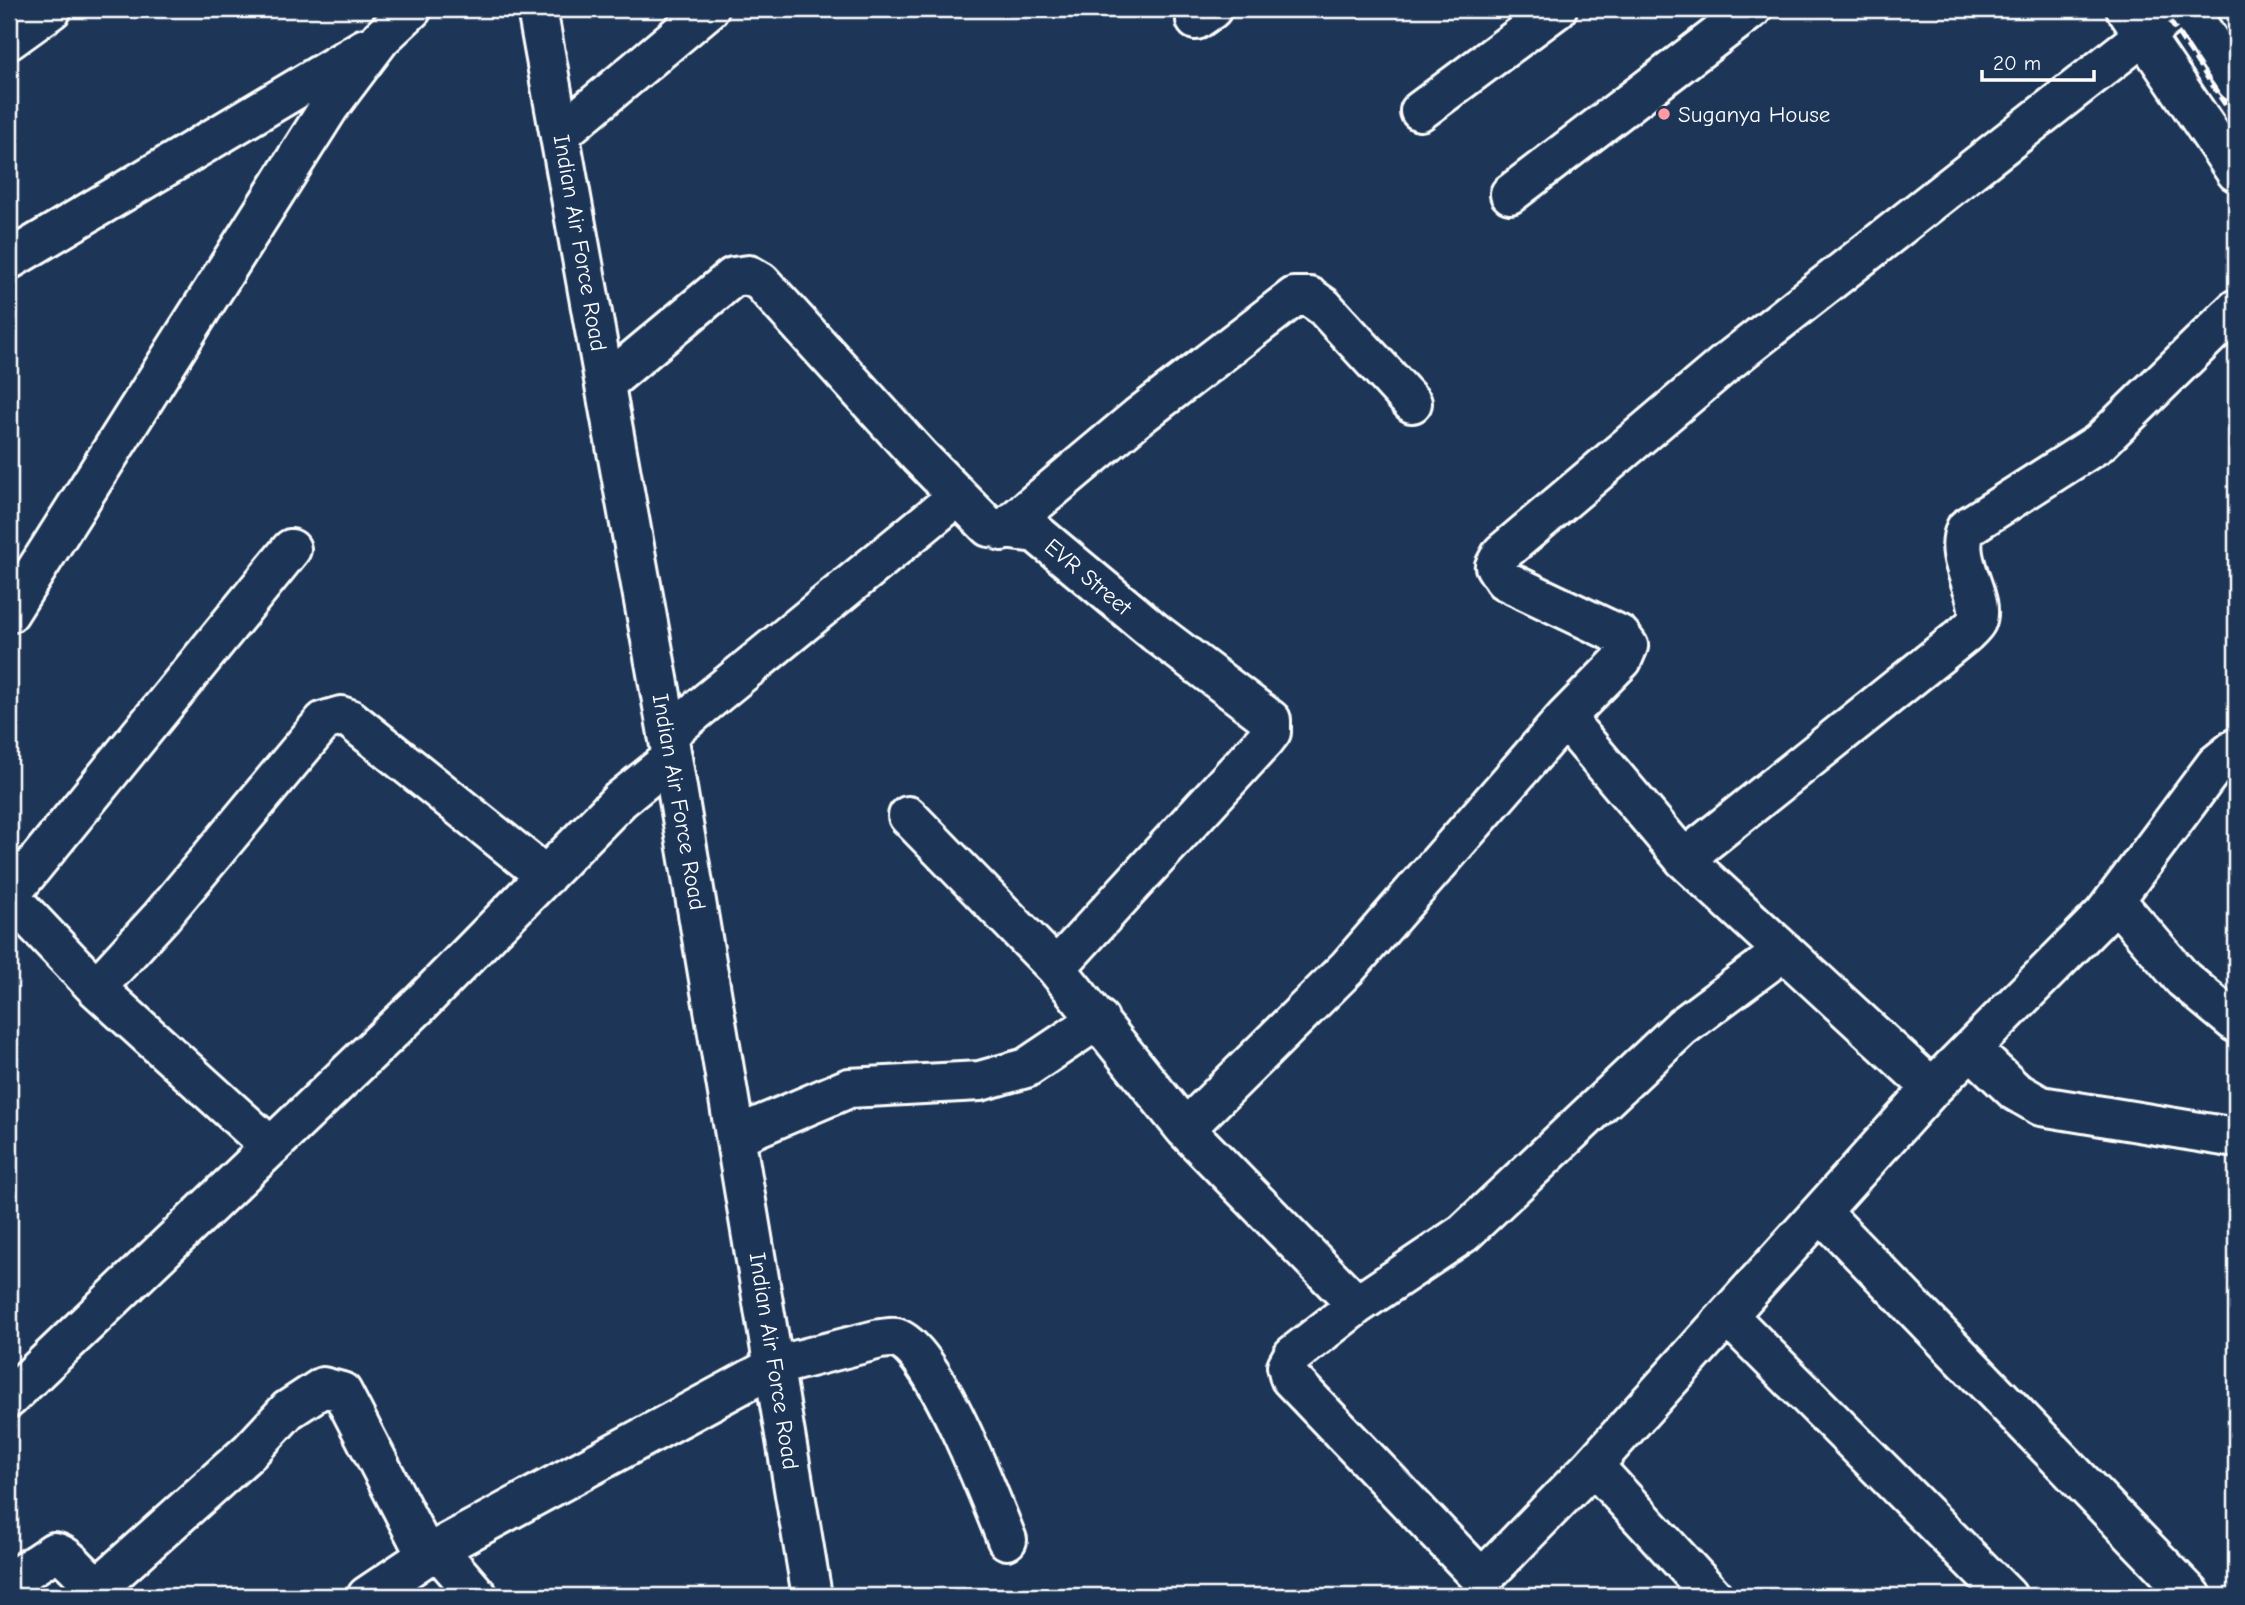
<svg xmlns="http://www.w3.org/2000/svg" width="2245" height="1605" viewBox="0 0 2245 1605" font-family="'Comic Neue',sans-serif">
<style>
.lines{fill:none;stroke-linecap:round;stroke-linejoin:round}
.minor-casing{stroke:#fff;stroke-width:44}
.major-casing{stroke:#fff;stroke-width:44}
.highway-casing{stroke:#fff;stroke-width:44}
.minor{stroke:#1d3557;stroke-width:38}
.major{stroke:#1d3557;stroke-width:38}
.highway{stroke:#1d3557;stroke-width:38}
.rail{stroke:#fff;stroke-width:5;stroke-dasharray:10 5;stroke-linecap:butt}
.poi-dot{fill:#ff9aa2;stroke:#1d3557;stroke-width:2.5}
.labels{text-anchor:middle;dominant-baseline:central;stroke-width:7;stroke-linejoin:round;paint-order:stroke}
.poi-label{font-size:23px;fill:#fff;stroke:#1d3557;text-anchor:start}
.street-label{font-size:23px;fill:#fff;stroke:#1d3557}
</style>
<rect width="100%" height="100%" fill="#1d3557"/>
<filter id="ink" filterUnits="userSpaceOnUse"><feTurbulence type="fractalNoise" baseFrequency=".0143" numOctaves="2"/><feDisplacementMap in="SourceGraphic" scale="14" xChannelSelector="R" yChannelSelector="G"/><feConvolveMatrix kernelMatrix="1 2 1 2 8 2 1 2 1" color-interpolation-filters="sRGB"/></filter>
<g filter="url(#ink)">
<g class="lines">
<g class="minor-casing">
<path id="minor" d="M1196,20l16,-11
M9,40l43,-31
M1420,111l137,-102
M560,134l149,-125
M1510,194l242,-185
M9,260l356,-212
M605,384l128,-107 16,-2 12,7 158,174 70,71 47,6 120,100 115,87v12l-7,9 -208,227
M1002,531l136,-114 156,-120h16l14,10 88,96
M9,613l320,-506 52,-69 31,-29
M1565,718l57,-58 6,-14 -8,-11 -116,-55 -9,-14 7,-13 224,-190 451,-354
M668,734l290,-238
M908,816l148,152 129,161
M1684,859l281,-225c3,-3 9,-8 11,-12 11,-24 -25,-62 -10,-94l133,-85 137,-134
M9,896l282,-347
M9,896l87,92 175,159
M2115,900l68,79 53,44
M1784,951l-102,76 -218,206 -107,72 -172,-176 163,-162 217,-249 119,141 248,229
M96,988l65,-71 163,-196 17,-5 9,3 196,157
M1971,1049l44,42 26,15 195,32
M736,1136l113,-48 131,-7 46,-13 73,-49
M1821,1212l371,384
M1357,1305l-64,50 -6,11 3,12 192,201 111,-114
M1728,1316l279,280
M9,1398l412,-395 199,-203 52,-42
M437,1549l41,47
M9,1582l45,-30c19,4 27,27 45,32l6,-3 145,-130 38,-41 35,-23 19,5 84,163
M367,1596l70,-47 338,-183 105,-27c4,0 12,-2 16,-1 39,12 95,163 111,202
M1713,1596l-120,-131 339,-377 172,-174 112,-150 20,-16"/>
</g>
<g class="major-casing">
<path id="major" d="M537,9l131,725 144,862"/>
</g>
<g class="highway-casing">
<path id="highway" d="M2126,9l110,163
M2188,9l48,73"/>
</g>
<use href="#minor" class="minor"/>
<use href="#major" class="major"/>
<use href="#highway" class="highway"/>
<path class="rail" d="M2162,9l74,112"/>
</g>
</g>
<circle class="poi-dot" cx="1664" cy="114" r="7"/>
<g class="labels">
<g class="poi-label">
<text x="1678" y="114">Suganya House</text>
</g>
<g class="street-label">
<text transform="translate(580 243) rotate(80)">Indian Air Force Road</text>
<text transform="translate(1088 577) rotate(40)">EVR Street</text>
<text transform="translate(679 802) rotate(80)">Indian Air Force Road</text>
<text transform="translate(774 1361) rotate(81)">Indian Air Force Road</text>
</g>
</g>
<rect width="2245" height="1605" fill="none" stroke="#1d3557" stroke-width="35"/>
<rect x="18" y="18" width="2210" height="1570" fill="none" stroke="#fff" stroke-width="2.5" filter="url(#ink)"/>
<path d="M1982 70v10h112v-10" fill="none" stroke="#ffffff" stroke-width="3.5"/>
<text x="1993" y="70" font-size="21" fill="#ffffff" stroke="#1d3557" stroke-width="5" paint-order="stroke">20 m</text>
</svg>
